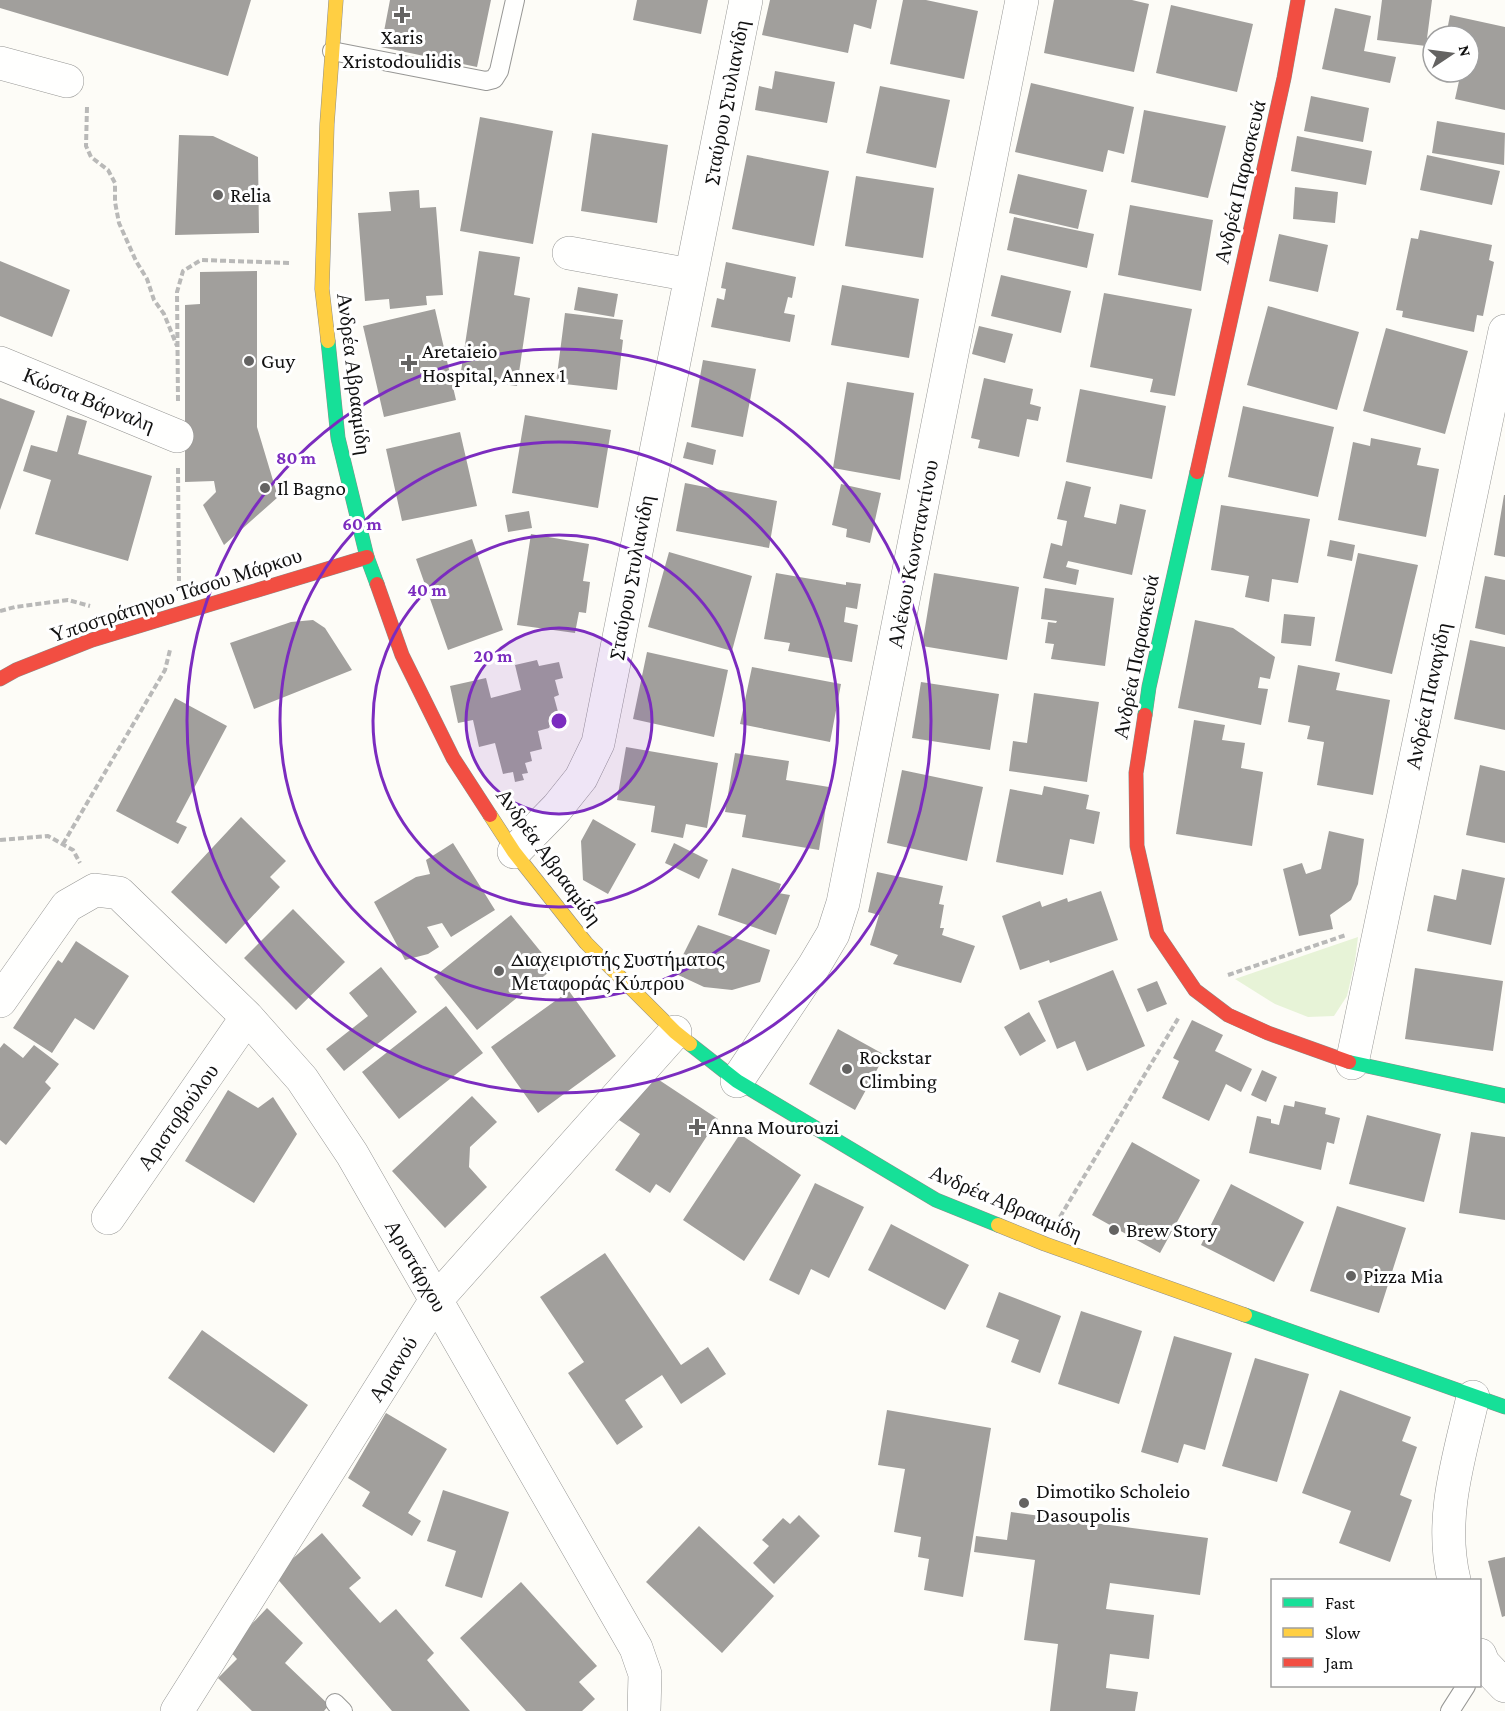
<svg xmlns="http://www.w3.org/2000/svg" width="1505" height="1711" viewBox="0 0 1505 1711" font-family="'Crimson Pro',serif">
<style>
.green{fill:#e7f3d7}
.building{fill:#a19f9c}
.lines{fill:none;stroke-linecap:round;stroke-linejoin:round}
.lane-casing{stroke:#979795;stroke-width:20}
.street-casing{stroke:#979795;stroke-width:34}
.fast-casing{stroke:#8e8d8b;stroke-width:15}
.slow-casing{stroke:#8e8d8b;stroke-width:15}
.jam-casing{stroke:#8e8d8b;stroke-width:15}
.path{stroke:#b9b9b8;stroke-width:4;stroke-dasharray:6 3;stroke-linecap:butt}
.lane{stroke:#fffffe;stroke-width:18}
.street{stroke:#fffffe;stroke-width:33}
.fast{stroke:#16e098;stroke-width:14}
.slow{stroke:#ffcf43;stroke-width:14}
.jam{stroke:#f24e42;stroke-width:14}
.ring{fill:none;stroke:#7b2cbf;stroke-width:3}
.poi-dot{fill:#646362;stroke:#fff;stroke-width:2}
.labels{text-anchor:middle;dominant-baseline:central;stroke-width:6;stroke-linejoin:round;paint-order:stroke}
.poi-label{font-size:21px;fill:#111;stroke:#fff;text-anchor:start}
.street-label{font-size:21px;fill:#111;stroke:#fff}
.centre{fill:#7b2cbf;stroke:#fff;stroke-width:3}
.ring-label{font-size:18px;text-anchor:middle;font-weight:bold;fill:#7b2cbf;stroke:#fff;stroke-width:6;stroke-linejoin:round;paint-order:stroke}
</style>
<rect width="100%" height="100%" fill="#fdfcf7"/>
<path class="green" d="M1358,937l-3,24 -8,35 -13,20 -26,1 -33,-13 -40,-25z"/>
<path class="building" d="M0,0h251l-23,76 -228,-68z
M390,0h101l-14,67 -96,-20z
M637,0h71l-7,34 -68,-14z
M770,0h107l-6,29 -17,-5 -6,29 -86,-18z
M903,0h23l52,11 -14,68 -74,-15z
M1054,0h78l17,4 -15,68 -90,-19z
M1382,0h50l-6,46 -49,-6z
M1171,5l82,19 -16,68 -81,-19z
M1335,8l36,8 -7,35 32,6 -6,26 -68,-14z
M1450,15l55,12v83l-50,-11 6,-27h8v-36h-23z
M775,71l60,11 -8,41 -72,-13 4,-24 13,3z
M1031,83l103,24 -10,47 -16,-4 -5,22 -88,-20z
M880,86l70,14 -14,68 -70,-15z
M1311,96l58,12 -6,34 -59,-11z
M1144,110l82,16 -18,72 -77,-16z
M480,117l73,14 -20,113 -73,-13z
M1437,121l68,12 -1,32 -72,-12z
M592,133l76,12 -11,78 -76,-12z
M179,135l34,1 45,21 1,76 -84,2z
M1297,136l75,15 -6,34 -75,-14z
M747,155l82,16 -15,75 -82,-17z
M1427,155l73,16 -8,34 -72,-15z
M1018,174l69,16 -9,39 -69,-16z
M856,176l78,12 -11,70 -78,-12z
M1295,187l43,5 -3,31 -42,-4z
M419,190l1,18 16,-1 7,88 -17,1 1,9 -37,4 -1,-10 -24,2 -7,-88 33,-2 -2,-19z
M1130,205l83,15 -12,71 -83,-16z
M1014,217l80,17 -7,34 -80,-18z
M1420,230l72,15 -3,15 5,2 -11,54 -6,-1 -3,17 -72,-15 1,-6 -7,-1 15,-72 7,1z
M1279,234l49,11 -10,47 -49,-11z
M479,251l41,6 -6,38 16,3 -13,88 -57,-8z
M0,261l70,29 -18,47 -52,-21z
M726,262l70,15 -4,21 -4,-1 -4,16 11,2 -5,27 -79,-15 6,-29 7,2 2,-11 -5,-1z
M257,271v156l21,70 -54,48 -21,-40 13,-13 -2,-11 -29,1v-177l15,-1v-32z
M1001,275l70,16 -10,42 -70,-17z
M842,285l77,14 -10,59 -78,-13z
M578,287l40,7 -4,23 -40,-7z
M1104,293l88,16 -17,87 -25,-4 3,-13 -63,-12z
M1268,306l91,26 -22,78 -90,-25z
M435,309l21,91 -72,17 -21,-91z
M565,313l58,7 -3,19 3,1 -6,50 -61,-7z
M979,326l34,8 -8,29 -33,-9z
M1386,328l82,23 -23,83 -82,-23z
M703,360l53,9 -13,68 -52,-10z
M984,378l49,11 -3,15 11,3 -3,14 -11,-2 -8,38 -41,-9 2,-8 -9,-2z
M847,382l67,11 -14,87 -67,-12z
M1080,389l86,17 -14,73 -86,-17z
M0,398l35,13 -35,99z
M1243,406l91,21 -16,70 -90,-20z
M67,415l20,6 -9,33 74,22 -24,85 -93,-27 16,-54 -28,-9 8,-26 26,7z
M525,415l86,15 -13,78 -86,-15z
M460,432l17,74 -75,15 -16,-72z
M1371,438l50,10 -4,17 22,4 -13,68 -88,-17 15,-78 17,4z
M687,442l29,8 -3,15 -30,-7z
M1066,481l25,6 -7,30 32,7 4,-20 26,6 -14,65 -64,-14 -2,6 13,3 -3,15 -33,-7 8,-35 11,3 5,-25 -10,-2z
M685,483l92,18 -8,47 -93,-17z
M841,484l40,9 -11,50 -24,-6 1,-8 -15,-4z
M1504,495h1v62l-11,-2z
M1221,505l89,14 -12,64 -26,-4 -3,23 -24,-5 4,-21 -38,-6z
M529,511l3,17 -24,4 -3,-17z
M531,534l58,10 -6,37 7,1 -4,31 -7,-1 -4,21 -58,-8z
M472,539l31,91 -55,20 -32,-91z
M1330,540l25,5 -3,16 -25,-5z
M669,552l83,24 -20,75 -84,-24z
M1358,553l60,12 -26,109 -57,-13z
M776,573l70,12v-3l15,2 -4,25 -11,-2 -2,15 14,3 -6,37 -64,-11 2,-8 -26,-4z
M934,573l85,14 -12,73 -85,-14z
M1485,576l20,4v55l-30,-7z
M1045,588l69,10 -9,68 -54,-7 3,-15 -9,-1 3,-21 8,1 1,-2 -16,-2z
M1284,614l31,3 -4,29 -30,-3z
M313,620l12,8 27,42 -98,39 -24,-66 61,-21z
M1195,620l38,8 42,29 -5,22 -10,-2 -2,11 10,1 -7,36 -83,-17z
M1470,640l35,7v83l-51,-11z
M647,652l81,18 -14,67 -81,-18z
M537,660l2,6 20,-4 4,16 -8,2 4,15 -5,2 7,26h-10l-2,5 -11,3 4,18 -12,3 2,9 -7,2 3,10 -6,1 2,6 -9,2 -2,-10 -10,2 -8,-31 -16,4 -6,-27 -15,3 -8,-37 36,-8 5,20 30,-8 -6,-25z
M1298,665l42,8 -4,17 54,10 -17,95 -56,-10 7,-43 -17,-3 3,-13 -22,-4z
M752,667l89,17 -11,58 -90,-18z
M921,682l78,12 -9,56 -78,-12z
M1034,693l65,9 -12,80 -78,-11 4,-30 14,2z
M175,698l52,28 -51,96 11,5 -9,17 -62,-33z
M1194,720l31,5 -3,15 23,3 -4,25 22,4 -11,74 -76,-12z
M626,747l92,16 -11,65 -21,-4 -3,14 -32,-6 4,-26 -38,-6z
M735,753l54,8 -3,19 43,7 -10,63 -77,-13 4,-22 -21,-3z
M1480,765l25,6v72l-39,-8z
M902,770l81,17 -16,74 -80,-18z
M1044,786l45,9 -3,14 14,3 -6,32 -24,-5 -7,36 -67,-13 14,-73 32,6z
M241,817l45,44 -16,16 10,10 -54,57 -55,-52z
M593,819l43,25 -28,50 -25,-14 -2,-39z
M1329,831l35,8 -6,45 -7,16 -21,15 3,14 -34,7 -16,-67 19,-6 4,11 15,-5z
M453,843l42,67 -44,27 -9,-14 -15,4 12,20 -11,7 -23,6 -31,-58 42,-25 14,-3 -4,-14z
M674,843l34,17 -9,19 -34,-16z
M732,868l49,16 -3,9 12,2 -14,40 -58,-20z
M1462,869l43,9 -14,67 -64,-14 7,-36 22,5z
M877,872l66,14 -4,18 5,1 -4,23h4l-2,7 33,11 -14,37 -68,-19 5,-9 -28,-10 9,-30 -11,-3z
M1101,891l17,49 -68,23 -1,-3 -29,10 -18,-54 38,-15 2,6 25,-9 1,4z
M293,909l52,53 -49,48 -52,-52z
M511,915l43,53 -77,62 -43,-53z
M698,925l72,25 -10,32 -28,8 -28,-3 -30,-14z
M76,941l53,35 -35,54 -19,-12 -23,35 -39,-25 45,-68 4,3z
M381,967l36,45 -73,59 -18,-22 42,-33 -19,-23z
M1415,968l88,13 -10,70 -88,-12z
M1113,970l32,76 -58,25 -12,-30 -18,8 -19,-48z
M1157,981l10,23 -20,8 -10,-23z
M569,991l47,65 -78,57 -47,-66z
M446,1006l37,47 -84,66 -37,-47z
M1029,1012l17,29 -26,15 -16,-29z
M1192,1020l31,15 -8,16 37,18 -11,23 -15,-8 -17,37 -47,-23 17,-37 -6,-3z
M838,1029l47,26 -30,55 -46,-26z
M4,1043l19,15 11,-13 25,19 -14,18 6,6 -45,57 -6,-5v-92z
M1262,1070l15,7 -11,25 -15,-7z
M647,1072l71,47 -48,74 -14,-9 -6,9 -35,-23 25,-36 -24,-16z
M228,1090l30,18 15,-11 24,37 -43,69 -69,-42z
M472,1096l25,26 -27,25 -1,20 18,20 -42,41 -53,-57z
M1295,1101l31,7 -1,6 15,4 -6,26 -7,-2 -6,28 -72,-17 8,-37 14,3v4l8,2 5,-20 10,2z
M1367,1115l74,19 -17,68 -75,-18z
M1471,1132l34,5v83l-46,-7z
M740,1134l61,41 -57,86 -61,-41z
M1132,1142l68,38 -40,73 -68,-38z
M815,1183l49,24 -35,71 -18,-9 -12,26 -30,-15z
M1231,1184l73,38 -30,60 -73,-37z
M1337,1206l69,22 -27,85 -69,-22z
M891,1224l78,41 -24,45 -77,-40z
M605,1253l76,112 27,-18 18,27 -45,30 -19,-29 -37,25 18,27 -26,18 -49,-72 16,-11 -44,-65z
M999,1292l62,24 -21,57 -29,-11 8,-22 -33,-13z
M1081,1311l61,20 -23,73 -61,-20z
M202,1330l106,75 -34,48 -106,-75z
M1174,1336l58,17 -27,97 -21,-6 -6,19 -37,-11z
M1255,1358l54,16 -32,108 -55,-16z
M1340,1390l71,27 -9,24 15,6 -17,48 12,5 -22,62 -51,-19 12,-32 -49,-18z
M887,1410l104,18 -28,169 -39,-7 5,-31 -11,-2 3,-20 -27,-5 11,-63 -27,-4z
M386,1413l61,36 -39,64 13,8 -9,15 -50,-30 8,-14 -22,-14z
M443,1490l66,22 -27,86 -37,-12 11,-35 -29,-10z
M1011,1512l197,26 -8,57 -90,-12 -4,26 48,6 -5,44 -39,-5 -4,34 32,4 -3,19h-85l8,-67 -34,-4 11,-80 -61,-8 2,-16 31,4z
M799,1515l21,21 -46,48 -21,-21 16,-17 -7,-6 21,-22 7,6z
M699,1526l75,70 -52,57 -76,-71z
M322,1533l39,45 -12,10 31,35 16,-14 38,44 -7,7 43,51h-78l-118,-136z
M1505,1557v59l-3,1 -14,-56z
M521,1582l76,84 -18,16 16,17 -13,12h-56l-66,-73z
M267,1608l36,35 -18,20 44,42 -5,6h-72l-34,-33 19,-19 -9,-10z"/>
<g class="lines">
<g class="lane-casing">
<path id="lane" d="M332,51l154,30 8,-2 5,-8 16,-71
M335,1703l8,8
M1450,1711l16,-25"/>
</g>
<g class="street-casing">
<path id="street" d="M0,63l67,18
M569,253l122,22
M0,363l177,73
M514,852l43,-44 24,-30 17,-35 148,-743
M0,1001l67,-95 28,-16 24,3 128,124 55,62 50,75 284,494 9,26 -1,37
M1352,1063l153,-732
M737,1081l77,-115 19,-32 10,-31 179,-903
M108,1218l139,-201
M1454,1580c-15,-62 5,-122 19,-183
M1480,1655l3,8 22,23
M177,1711l259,-411 239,-268"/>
</g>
<g class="fast-casing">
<path id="fast" d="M328,341l10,97 29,119 10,27
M1145,715l4,-28 48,-215
M690,1044l47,37 199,119 62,25
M1349,1062l156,34
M1245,1315l260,92"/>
</g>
<g class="slow-casing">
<path id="slow" d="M328,341l-6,-52 5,-165 9,-124
M490,815l24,37 72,91 89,89 15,12
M998,1225l47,19 200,71"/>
</g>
<g class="jam-casing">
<path id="jam" d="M1197,472l87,-394 14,-78
M377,584l25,71 51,103 37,57
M0,679l16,-9 76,-30 275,-83
M1145,715l-9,58 1,73 20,88 38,56 33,25 40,18 81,29"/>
</g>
<path class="path" d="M87,107l-1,39 5,11 17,13 7,13v19l4,21 17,38 11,18 7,21 10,14 13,32
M178,401l-1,-109 6,-21 18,-11 90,3
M178,468l1,113
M0,611l15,-4 53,-7 22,6
M0,840l48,-4 25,14 7,13
M63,844l102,-174 5,-20
M1228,975l118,-40
M1060,1217l119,-200"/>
<use href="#lane" class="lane"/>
<use href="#street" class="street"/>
<use href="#fast" class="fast"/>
<use href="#slow" class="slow"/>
<use href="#jam" class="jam"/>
</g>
<circle cx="559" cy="721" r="93" fill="#7b2cbf" fill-opacity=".12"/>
<g class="ring">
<circle cx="559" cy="721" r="93"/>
<circle cx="559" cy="721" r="186"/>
<circle cx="559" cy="721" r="279"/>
<circle cx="559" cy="721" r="372"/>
</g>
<g class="poi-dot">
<path d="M399 6h6v6h6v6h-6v6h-6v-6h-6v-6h6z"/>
<circle cx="218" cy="195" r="6"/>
<circle cx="249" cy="361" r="6"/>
<path d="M406 354h6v6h6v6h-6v6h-6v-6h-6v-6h6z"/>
<circle cx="265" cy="488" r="6"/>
<circle cx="499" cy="971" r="6"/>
<circle cx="847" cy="1069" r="6"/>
<path d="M694 1118h6v6h6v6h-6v6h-6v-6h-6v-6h6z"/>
<circle cx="1114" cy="1230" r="6"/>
<circle cx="1351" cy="1276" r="6"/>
<circle cx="1024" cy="1503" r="6"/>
</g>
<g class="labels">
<g class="poi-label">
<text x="402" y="37" text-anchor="middle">Xaris<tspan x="402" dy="24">Xristodoulidis</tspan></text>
<text x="230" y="195">Relia</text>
<text x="422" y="351">Aretaieio<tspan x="422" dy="24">Hospital, Annex 1</tspan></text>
<text x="261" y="361">Guy</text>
<text x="277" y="488">Il Bagno</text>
<text x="511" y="959">Διαχειριστής Συστήματος<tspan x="511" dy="24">Μεταφοράς Κύπρου</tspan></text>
<text x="859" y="1057">Rockstar<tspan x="859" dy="24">Climbing</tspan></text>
<text x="709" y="1127">Anna Mourouzi</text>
<text x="1126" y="1230">Brew Story</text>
<text x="1363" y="1276">Pizza Mia</text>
<text x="1036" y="1491">Dimotiko Scholeio<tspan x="1036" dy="24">Dasoupolis</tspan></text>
</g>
<g class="street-label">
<text transform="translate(726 102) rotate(-79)">Σταύρου Στυλιανίδη</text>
<text transform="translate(1240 182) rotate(-77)">Ανδρέα Παρασκευά</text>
<text transform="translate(354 374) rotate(83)">Ανδρέα Αβρααμίδη</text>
<text transform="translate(89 400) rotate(22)">Κώστα Βάρναλη</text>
<text transform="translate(913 554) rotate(-79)">Αλέκου Κωνσταντίνου</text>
<text transform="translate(631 577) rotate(-79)">Σταύρου Στυλιανίδη</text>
<text transform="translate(176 595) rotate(-18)">Υποστράτηγου Τάσου Μάρκου</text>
<text transform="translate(1136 657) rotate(-79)">Ανδρέα Παρασκευά</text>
<text transform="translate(1428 696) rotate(-78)">Ανδρέα Παναγίδη</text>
<text transform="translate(549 857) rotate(54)">Ανδρέα Αβρααμίδη</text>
<text transform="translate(178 1117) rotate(-55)">Αριστοβούλου</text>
<text transform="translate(1006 1203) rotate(23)">Ανδρέα Αβρααμίδη</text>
<text transform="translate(416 1266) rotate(60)">Αριστάρχου</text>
<text transform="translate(393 1369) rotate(-58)">Αριανού</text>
</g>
</g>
<circle cx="559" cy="721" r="9" class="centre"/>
<g class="ring-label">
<text x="296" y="464">80 m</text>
<text x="362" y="530">60 m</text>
<text x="427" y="596">40 m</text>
<text x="493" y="662">20 m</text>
</g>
<rect x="1271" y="1579" width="210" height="108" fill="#ffffff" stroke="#a0a0a0" stroke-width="1.5"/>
<rect x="1283" y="1598" width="30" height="9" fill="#16e098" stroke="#a0a0a0" stroke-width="1.5"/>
<text x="1325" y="1609" font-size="18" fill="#111111">Fast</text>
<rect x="1283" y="1628" width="30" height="9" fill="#ffcf43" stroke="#a0a0a0" stroke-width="1.5"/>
<text x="1325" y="1639" font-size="18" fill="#111111">Slow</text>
<rect x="1283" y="1658" width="30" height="9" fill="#f24e42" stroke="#a0a0a0" stroke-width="1.5"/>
<text x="1325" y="1669" font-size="18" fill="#111111">Jam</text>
<g transform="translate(1451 54) rotate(77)"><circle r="28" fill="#ffffff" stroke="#a0a0a0" stroke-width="1.5"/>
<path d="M0-4.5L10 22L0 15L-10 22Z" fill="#646362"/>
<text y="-9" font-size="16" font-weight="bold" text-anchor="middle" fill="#111111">N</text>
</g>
</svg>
